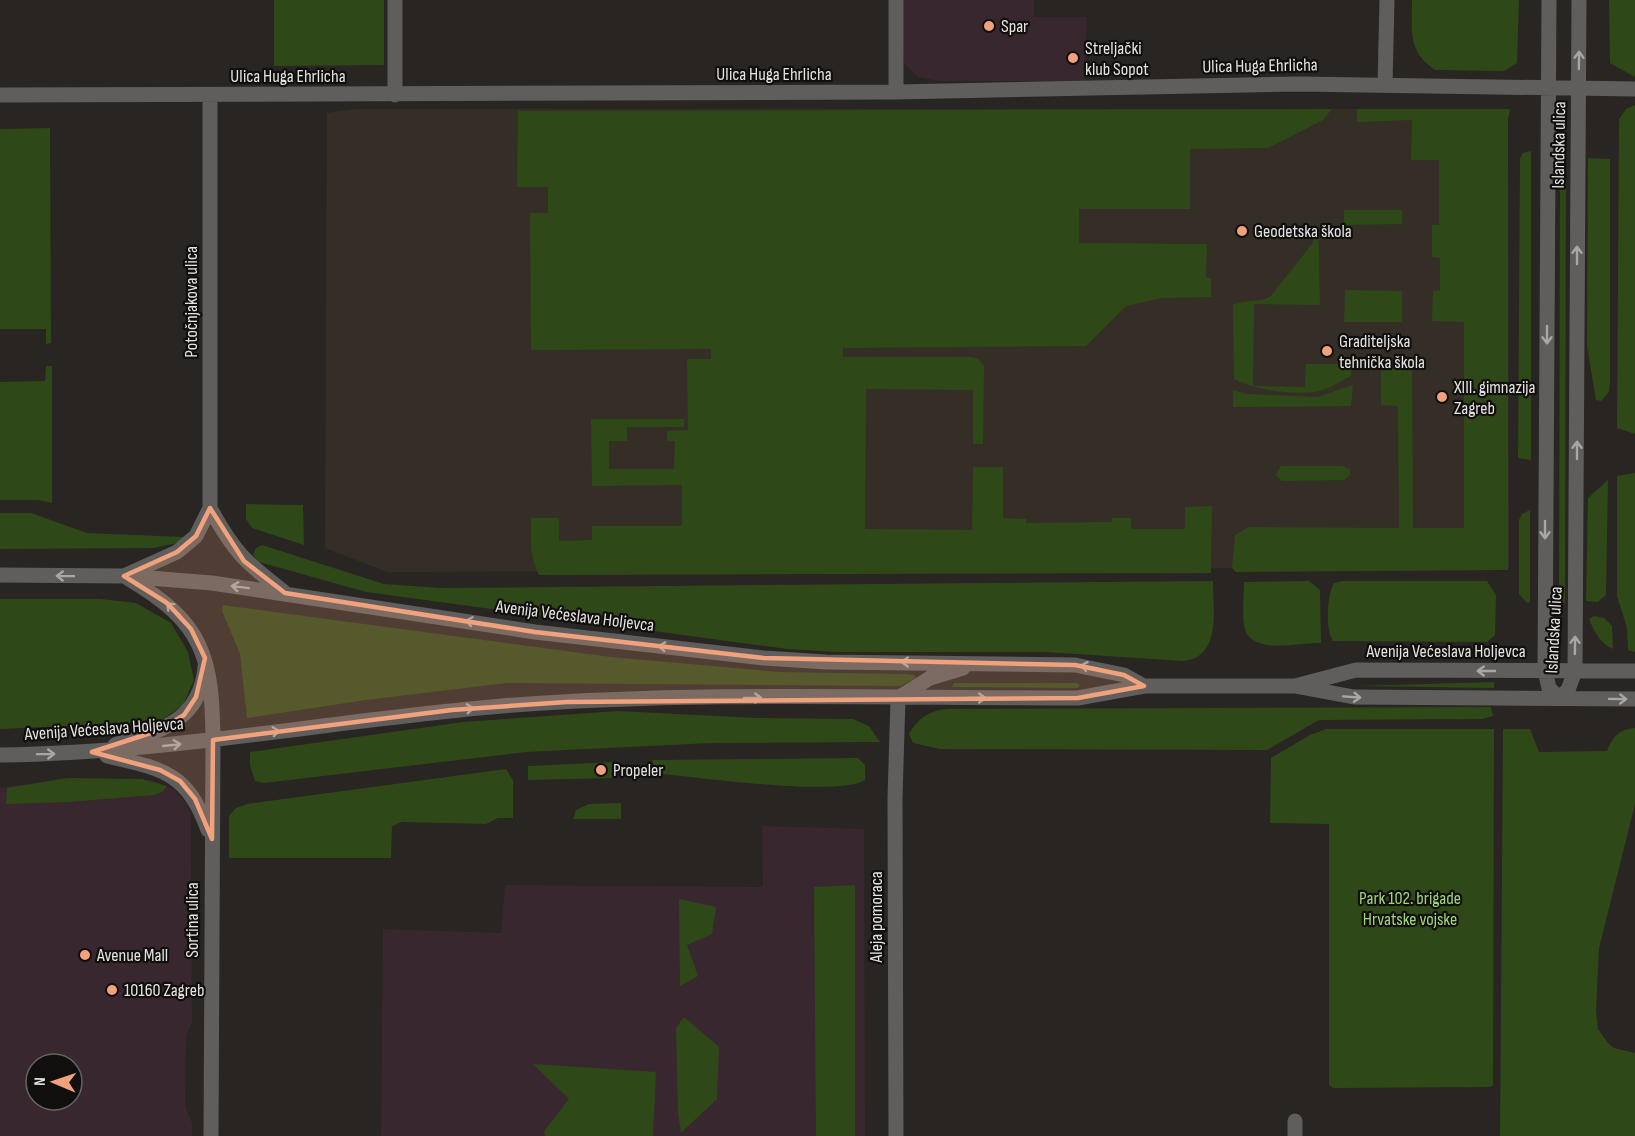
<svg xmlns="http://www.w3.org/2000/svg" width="1635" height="1136" viewBox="0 0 1635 1136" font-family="'Sofia Sans Condensed',sans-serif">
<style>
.commercial{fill:#39272f;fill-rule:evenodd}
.built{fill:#352e26}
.green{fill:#2f4817}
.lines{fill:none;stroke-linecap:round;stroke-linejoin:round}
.minor{stroke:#5f5e5c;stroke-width:15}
.oneway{stroke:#a9a7a5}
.marked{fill:#f1a17c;fill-opacity:0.2;stroke:#f1a17c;stroke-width:4.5;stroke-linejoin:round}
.poi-dot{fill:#f1a17c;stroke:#100f0d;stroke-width:2}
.labels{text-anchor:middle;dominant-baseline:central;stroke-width:4.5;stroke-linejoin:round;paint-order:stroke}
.poi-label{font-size:18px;fill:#e5e3e1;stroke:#100f0d;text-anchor:start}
.street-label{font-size:18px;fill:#e5e3e1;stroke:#100f0d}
.park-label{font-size:18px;fill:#a0d675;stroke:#100f0d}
</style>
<rect width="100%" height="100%" fill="#282522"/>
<path class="commercial" d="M903,0h131v17h53l-2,64h-146l-21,-4 -14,-14z
M68,778l84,2 22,10 13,14 4,11 1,207 -6,14 -1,70 7,17v13h-192v-348zM36,1064h36v36h-36z
M762,826l102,3 1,307h-484l2,-207 118,4 4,-48 258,2z"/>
<path class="built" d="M355,109h1155l-2,9 1,449 -1096,5h-26l-62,-24 2,-435z"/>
<path class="green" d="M274,0h110v65l-110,1z
M1412,0h107l-2,63 -13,8 -69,-1c-28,-19 -23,-39 -23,-70z
M1609,0h26v77l-25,-14z
M1635,105v329l-18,-6 2,-309 7,-10z
M1332,109l-9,11 -55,28 -78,1v60h-111v34l128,1 -1,34h5v19l-49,1 -36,8 -40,40 -243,2v9h129l6,2 6,7 -1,78h-10v-54l-107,-1 -1,140 107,1 1,-63h30v51l23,1v4l86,-1v-4h19v11h54v-22l27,-1 -1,67 -672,2c-10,-19 -8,-37 -8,-57h28v23l33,-1v-14h90v-41l-90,1 -1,-67h93v8h-57v14h-18v28h65l1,-28h-8v-10l21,-1 -1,-71h24v-10l-180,1 -1,-137h18v-26h-31l1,-76z
M1357,109h153l-2,9v452l-272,2 -4,-4 3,-33 14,-8 150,1 -1,-122 -17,-1v-41h31l1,164h51v-206l-32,-1 1,-30 7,-1v-32l-8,-1v-32h7v-65h-28l1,-40 -55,2z
M50,128l1,215 -5,1v-15h-46v-200z
M1531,151v309l-13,-2 2,-300 3,-5z
M1560,157h6l-1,446h-6z
M1588,158l22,1v222l-1,11 -8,9 -5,-1 -9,-54z
M1344,210h58v14l-58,1z
M1318,227l2,78 -66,-1 -1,82 52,1 1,-23h45v12c-8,4 -17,10 -25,13 -23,9 -71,1 -92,-10l-1,-74c12,-6 25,-2 37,-8l42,-53z
M1345,290l57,1v31h-58z
M46,366h6v137l-13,-3h-39v-118l45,-1z
M1353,385l-2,21 -118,1v-17l13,4 72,3z
M1281,466h62l7,3 1,5 -7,6 -62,1 -6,-6z
M1635,473v179l-7,-2 -1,-22 -10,-32v-120z
M1608,480l-2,115 -8,7 -12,-1 2,-103z
M246,504l57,1 1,40 -52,-17 -6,-9z
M1530,510v92l-3,1 -8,-9v-74l3,-6z
M0,513h31l56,20 97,4 -7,6 -23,5 -154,1z
M262,545l122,39 58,4 771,-7c0,27 9,77 -30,80l-138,-9h-208l-50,-3 -421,-57 -107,-30 -6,-7 3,-7z
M1309,581l11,9 1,53c-22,-1 -72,14 -77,-18 -2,-14 0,-29 0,-43z
M1343,581h144l9,14 -1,40 -8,7 -154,-1c-8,-11 -6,-47 1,-58z
M0,599h101l35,4 35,20 17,29 6,28 -11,25 -20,14 -32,4 -131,6z
M223,605l388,52 169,15 125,2 9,1 2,3 -16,8 -393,-3 -141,17 -119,18 -7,-64 -18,-43z
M1594,616l10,2 8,8 1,23c-12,-5 -19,-17 -24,-30z
M1494,682v6l-137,-2z
M954,683h123l3,2 -2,3 -126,-1z
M1491,707l2,9 -11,3 -163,1 -52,30 -327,-1 -27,-6 -4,-9c8,-15 21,-24 38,-25z
M618,711l141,7 94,1 16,7 11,16 -169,1 -185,9 -262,31 -9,-2 -5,-16v-13l213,-30z
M1635,728v76l-36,144 -3,63 2,18 10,14 6,5 21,5v83h-135l3,-407h27l9,23 68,-1c5,-14 12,-22 28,-23z
M1326,729h168l-1,356 -3,2 -157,1 -4,-3v-261l-59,-1 1,-65 39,-23z
M858,758l7,7v15c-25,17 -173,-3 -210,-7l-3,-13z
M614,762v16l-86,2v-14z
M506,769l7,11v38h-15l-12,6 -84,-2 -10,4 -1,32h-162v-42l7,-8 11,-4z
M68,778l74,1 25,7 -5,6 -8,3 -85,7 -63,2 1,-16z
M621,803v16h-48l3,-9 13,-6z
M855,885v251h-39l-2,-249z
M679,899l37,8 -4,27 -25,11 11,31 -18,10z
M684,1017l35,30 -2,52 -36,34 -3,-20 -2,-85z
M533,1064l123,8 -3,64h-108l-1,-5 25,-32z"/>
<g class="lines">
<path class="minor" d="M896,0v92
M1549,0l-4,671 4,17 10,10
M1385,85l2,-85
M0,95l896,-3 403,-8 336,5
M395,95v-95
M210,508c24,44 35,54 74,84
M0,575l124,1 88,7 323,49 229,26 62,4 249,3 49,10 20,11
M126,575l51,-23 19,-16 14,-28v-412
M129,579c75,44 83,78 84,161l-2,396
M1295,686l61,-16 279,1
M898,698l32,-20 33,-10
M1559,698l9,-8 7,-19 4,-671
M115,745c44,-14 85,-23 90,-78
M0,755c169,-2 334,-35 502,-49 192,-15 384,-8 576,-8l66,-12h151l59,11 281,2
M107,756c56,13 80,16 101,74
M896,1136l-1,-338 3,-100
M1295,1136v-15"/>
</g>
<defs><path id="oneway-shaft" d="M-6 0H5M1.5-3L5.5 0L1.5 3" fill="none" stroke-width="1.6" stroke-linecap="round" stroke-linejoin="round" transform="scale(1.5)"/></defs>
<g class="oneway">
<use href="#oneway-shaft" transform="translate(1579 60) rotate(-89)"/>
<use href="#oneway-shaft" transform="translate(1577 255) rotate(-90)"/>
<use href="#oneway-shaft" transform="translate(1547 335) rotate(90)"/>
<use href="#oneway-shaft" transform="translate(1577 450) rotate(-90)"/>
<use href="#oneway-shaft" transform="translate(1545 530) rotate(90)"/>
<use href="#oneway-shaft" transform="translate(65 576) rotate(-179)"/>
<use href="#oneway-shaft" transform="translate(240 587) rotate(-173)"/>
<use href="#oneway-shaft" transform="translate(173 609) rotate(-137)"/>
<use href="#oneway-shaft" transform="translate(474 622) rotate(-171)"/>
<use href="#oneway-shaft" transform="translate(1575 645) rotate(-89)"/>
<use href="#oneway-shaft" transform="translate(667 647) rotate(-174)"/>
<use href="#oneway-shaft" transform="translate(910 662) rotate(-180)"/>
<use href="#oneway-shaft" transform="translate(1089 667) rotate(-170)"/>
<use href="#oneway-shaft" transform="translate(1486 671) rotate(180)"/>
<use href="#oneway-shaft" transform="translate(1352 697) rotate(4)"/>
<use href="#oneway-shaft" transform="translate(753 698)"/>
<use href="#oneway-shaft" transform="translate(977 698)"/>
<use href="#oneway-shaft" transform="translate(1618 699) rotate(1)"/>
<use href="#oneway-shaft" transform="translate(465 709) rotate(-5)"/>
<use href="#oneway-shaft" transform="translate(271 732) rotate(-7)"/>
<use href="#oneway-shaft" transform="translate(172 745) rotate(-6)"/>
<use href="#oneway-shaft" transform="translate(46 754) rotate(-1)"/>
</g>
<path class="marked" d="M210,508l34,53 41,32 250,39 229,26 311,7 49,10 20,11 -66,12 -511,4 -115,8 -239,30 -1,99 -17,-40 -15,-18 -20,-11 -68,-18 68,-22 24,-15 12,-18 9,-39 -14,-29 -24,-26 -43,-27 53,-24 19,-16z"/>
<g class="poi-dot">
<circle cx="989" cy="26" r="6"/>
<circle cx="1073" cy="58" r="6"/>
<circle cx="1242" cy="231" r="6"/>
<circle cx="1327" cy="351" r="6"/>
<circle cx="1442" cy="397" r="6"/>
<circle cx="601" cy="770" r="6"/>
<circle cx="85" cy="955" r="6"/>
<circle cx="112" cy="990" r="6"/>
</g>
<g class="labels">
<g class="poi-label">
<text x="1001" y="26">Spar</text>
<text x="1085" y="48">Streljački<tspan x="1085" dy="21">klub Sopot</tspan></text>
<text x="1254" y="231">Geodetska škola</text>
<text x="1339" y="341">Graditeljska<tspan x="1339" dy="21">tehnička škola</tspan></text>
<text x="1454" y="387">XIII. gimnazija<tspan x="1454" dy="21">Zagreb</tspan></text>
<text x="613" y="770">Propeler</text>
<text x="97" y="955">Avenue Mall</text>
<text x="124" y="990">10160 Zagreb</text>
</g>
<g class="street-label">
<text transform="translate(1260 66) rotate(-1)">Ulica Huga Ehrlicha</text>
<text x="774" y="74">Ulica Huga Ehrlicha</text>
<text x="288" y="76">Ulica Huga Ehrlicha</text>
<text transform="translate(1559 145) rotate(-89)">Islandska ulica</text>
<text transform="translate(191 302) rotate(-90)">Potočnjakova ulica</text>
<text transform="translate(575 616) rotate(7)">Avenija Većeslava Holjevca</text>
<text transform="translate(1554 630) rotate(-87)">Islandska ulica</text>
<text x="1446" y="651">Avenija Većeslava Holjevca</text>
<text transform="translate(104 729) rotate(-4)">Avenija Većeslava Holjevca</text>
<text transform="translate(876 917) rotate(-90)">Aleja pomoraca</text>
<text transform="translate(192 920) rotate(-90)">Sortina ulica</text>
</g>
<g class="park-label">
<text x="1410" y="898">Park 102. brigade<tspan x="1410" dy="21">Hrvatske vojske</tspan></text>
</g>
</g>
<g transform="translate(54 1082) rotate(272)"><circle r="28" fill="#100f0d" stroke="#656462" stroke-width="1.5"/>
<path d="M0-4.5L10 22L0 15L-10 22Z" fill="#f1a17c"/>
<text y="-9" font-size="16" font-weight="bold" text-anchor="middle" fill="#e5e3e1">N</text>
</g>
</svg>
